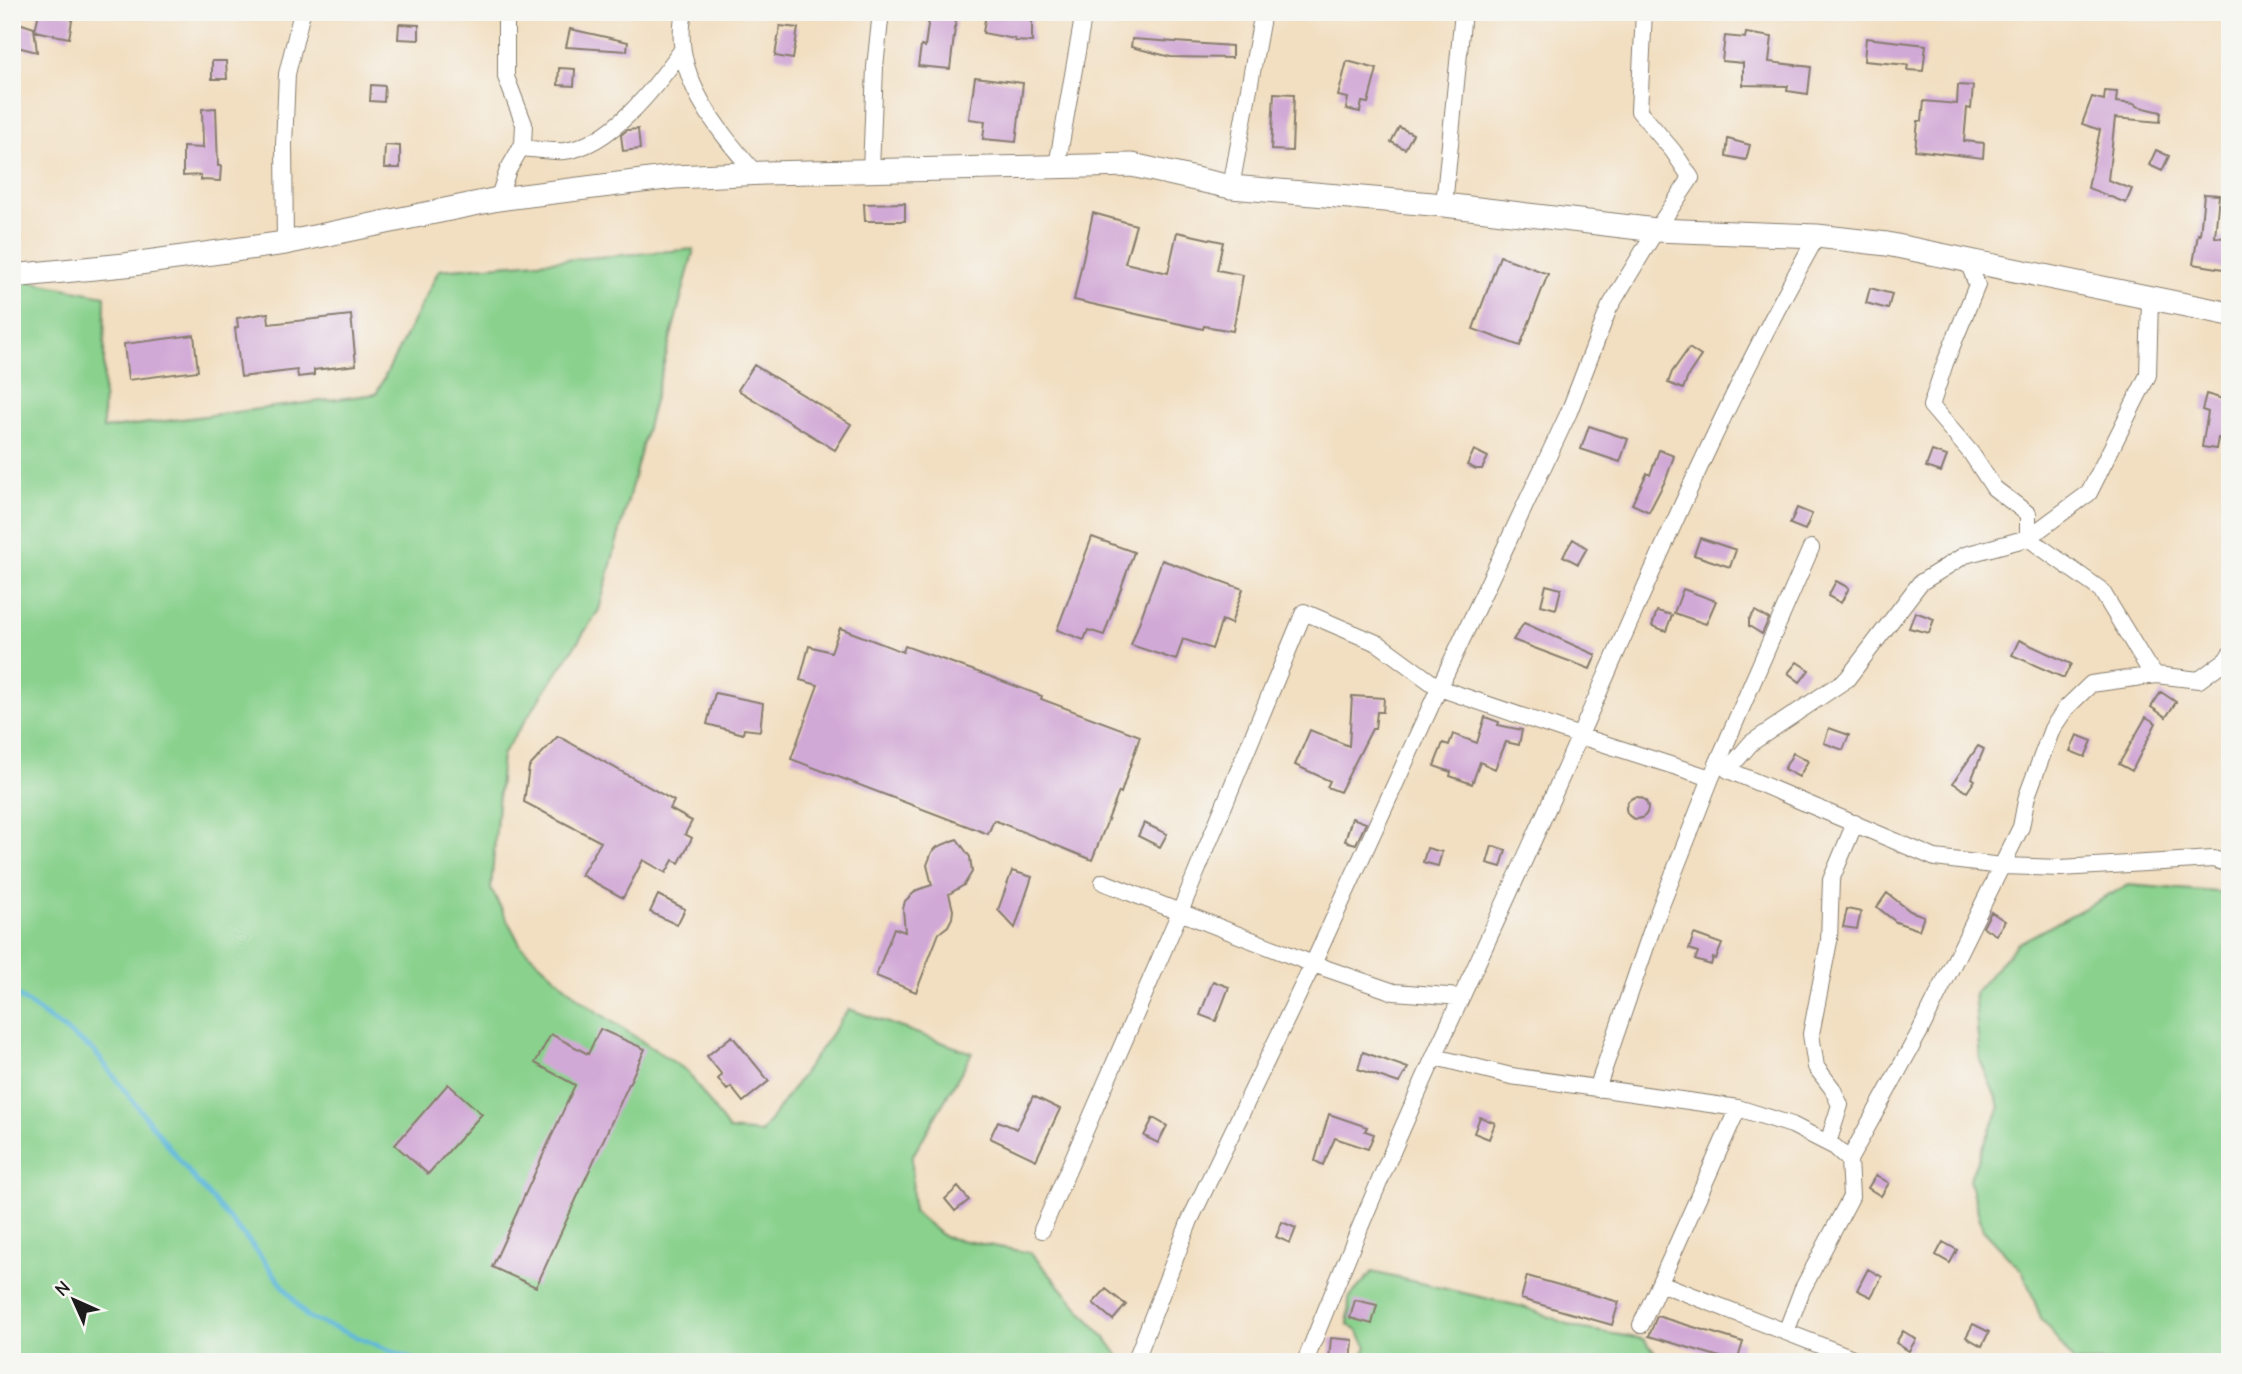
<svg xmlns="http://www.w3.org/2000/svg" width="2242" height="1374" viewBox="0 0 2242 1374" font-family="'Comic Neue',sans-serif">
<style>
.green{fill:#89d18d;stroke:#527654;stroke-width:2}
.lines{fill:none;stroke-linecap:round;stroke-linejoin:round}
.stream{stroke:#5db7da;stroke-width:5}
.building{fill:#d1a9d6}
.street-casing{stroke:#877d6e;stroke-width:18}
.secondary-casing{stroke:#877d6e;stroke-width:25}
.street{stroke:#fff;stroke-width:16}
.secondary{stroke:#fff;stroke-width:23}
</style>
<rect width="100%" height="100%" fill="#f6f6f2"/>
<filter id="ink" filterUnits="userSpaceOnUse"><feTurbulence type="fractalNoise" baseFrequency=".0143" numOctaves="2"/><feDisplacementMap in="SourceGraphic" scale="14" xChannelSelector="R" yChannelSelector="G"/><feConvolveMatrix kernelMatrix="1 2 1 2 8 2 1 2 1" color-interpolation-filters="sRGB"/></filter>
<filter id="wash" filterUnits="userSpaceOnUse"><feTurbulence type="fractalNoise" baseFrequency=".00686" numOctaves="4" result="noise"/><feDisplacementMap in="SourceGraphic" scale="28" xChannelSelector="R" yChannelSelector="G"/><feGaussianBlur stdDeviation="1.57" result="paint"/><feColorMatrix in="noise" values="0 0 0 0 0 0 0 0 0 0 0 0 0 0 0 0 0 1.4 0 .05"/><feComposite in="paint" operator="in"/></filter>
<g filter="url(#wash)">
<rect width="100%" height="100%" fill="#f2dec0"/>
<path class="green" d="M694,249l-95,361 -97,145 -11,134 30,57 63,57 103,68 42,59 32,3 88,-124 123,44 -60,104 1,54 31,26 87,16 81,93 11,16h-1111v-1084l93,18 -2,133 273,-35 63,-124z
M2128,885l102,8v469h-156l-33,-44 -18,-46 -40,-42 -14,-50 31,-73 -20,-47 -6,-67 43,-49z
M1372,1272l152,35 54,21 65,11 22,23h-306l8,-15 -9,-16 -10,-6 1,-27z"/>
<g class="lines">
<path class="stream" d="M12,992l82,59 97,124 61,70 55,72 112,45"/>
</g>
<g id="blocks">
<path class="building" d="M39,12h20l14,3 -4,23 -34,-7z
M986,12h46v30l-17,-1v-2l-32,-6z
M929,17l27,3 -6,49 -32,-3 3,-20 4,1z
M19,23l15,5 3,24 -24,-6z
M399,24l20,1v15l-21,-1z
M780,26l18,2 -5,31 -18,-3z
M570,29l58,13 -1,9 -61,-4z
M1746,33l26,4 -3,25 42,5 -3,27 -21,-3 1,-5 -45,-1v-22l-21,-2 3,-25 20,2z
M1866,38l60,7 -3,26 -16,-1 1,-5 -44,-4z
M1132,39l100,7v12l-61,-1 -40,-10z
M212,61h14l1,18h-15z
M1347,61l30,8 -9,34 -6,-1 -2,10 -14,-3 2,-11 -10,-2z
M559,68l16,1 -1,17 -16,-1z
M975,77l48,6 -7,59 -33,-3 2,-18 -16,-2z
M371,85l14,1 -1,16 -14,-1z
M1958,85l15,1 -2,23 -4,-1 -3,33 20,2 -1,15 -68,-8 3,-29h4l2,-20 33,3z
M2105,91l12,1 -1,10 20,2v2l25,6 -1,10 -45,-4 -7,62 24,9 -6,14 -38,-15 12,-58 -18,-6 10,-27 12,3z
M1274,93l20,1 -2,57 -21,-1z
M216,108l2,58h3l-1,15 -19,-1v-5l-18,1v-29l20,1 -1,-39z
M1399,127l14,7 -8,15 -14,-7z
M638,129l2,20 -17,2 -2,-16 6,-5z
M1728,139l22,6 -4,15 -20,-4z
M385,145l15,1v22h-16z
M2156,150l13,6 -7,15 -13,-6z
M2204,194l15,1 -4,42 15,2v31l-37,-6 5,-30 2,1z
M905,203v18h-40l-1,-17z
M1093,213l43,12 -11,38 43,10 9,-41 46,10 -6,28 26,5 -10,56 -29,-5 -1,3 -129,-29z
M1500,256l48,18 -28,72 -47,-17z
M1870,288l22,6 -4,15 -22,-6z
M268,313l1,11 82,-9 5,50 -42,5v5l-16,2 -1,-7 -56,7 -6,-49 3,-1 -1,-9z
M194,335l4,36 -70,9 -4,-36z
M1689,348l12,8 -12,18 -6,15 -15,-6 4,-11z
M754,365l97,59 -16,26 -97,-60z
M2206,394l24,7v41l-12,-4 -2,11 -14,-2 6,-35 -6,-2z
M1589,426l39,13 -8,23 -39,-13z
M1474,450l14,7 -6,12h-6l-9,-4z
M1659,450l15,6 -8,23 -17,33 -17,-8 15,-31 3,2z
M1932,451l15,5 -6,16 -15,-5z
M1797,508l15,6 -7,16 -15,-6z
M1092,537l42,15 -30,83 -16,-5 -4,10 -27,-10z
M1700,538l36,12 -6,17 -36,-12z
M1573,539l14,9 -9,16 -15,-8z
M1162,560l81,29 -12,35 -9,-4 -10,29 -29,-10 -7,21 -45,-15z
M1836,581l13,7 -8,15 -13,-7z
M1546,585l15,4 -5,20 -15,-4z
M1683,589l33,12 -10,23 -32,-11z
M1657,611l15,4 -6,16 -14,-5z
M1755,611l14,8 -7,15 -13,-8v-6z
M1915,612l19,7 -5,14 -20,-5z
M1524,623l72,32 -6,14 -77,-29z
M840,628l63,24 2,-6 81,29 56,21 -1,3 99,37 -19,57 -2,-1 -27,68 -98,-40 -6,14 -197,-75 27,-74 -18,-5 9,-34 22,6z
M2019,640l52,24 -7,14 -52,-23z
M1797,662l12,8 -9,12 -12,-9z
M2161,692l15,10 -10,15 -15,-10z
M715,693l48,10 -3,28 -16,-2 -1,5 -36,-10z
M1352,696l32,2 -1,14h-6l-2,17h-3l-32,63 -13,-5 3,-6 -35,-16 15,-35 39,16z
M1485,717l14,5 -1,3 24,5 -3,15 -13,-3 -11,27 -15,-7 -8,22 -22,-8 1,-4 -17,-6 9,-23 6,2 4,-11 24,9z
M2146,717l10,6 -24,48 -13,-7z
M1829,728l20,7 -6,15 -19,-7z
M2077,735l15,6 -7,16 -15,-6z
M558,736l116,65 -4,8 22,12 -7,13 7,4 -13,25 -6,-3 -7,13 -23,-13 -20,38 -42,-23 20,-33 -77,-40 5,-35z
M1978,746l6,3 -12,29 3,2 -8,12 -14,-9z
M1793,753l15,8 -9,16 -15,-8z
M1626 808a11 11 0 1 1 22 0a11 11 0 1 1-22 0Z
M1352,818l14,5 -10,21 -11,-3z
M1144,823l23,11 -7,13 -22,-11z
M957,839l13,18 2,15 -8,13 -15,9 4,16 -1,8 -4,8 -9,7 -23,59 -40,-16 18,-48 11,4 -2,-23 2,-8 12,-11 15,-5 -5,-20 5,-13 5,-5z
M1492,846l14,4 -5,17 -14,-4z
M1427,848l15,4 -4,14 -15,-4z
M1012,871l20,6 -17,51 -17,-18z
M1887,893l23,18 14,5 -5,14 -23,-8 -19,-15z
M658,895l27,14 -8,16 -27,-13z
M1847,909l14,3 -4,17 -14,-2z
M1991,912l14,9 -9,14 -13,-8z
M1694,934l28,10 -6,15 -3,-1 -2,7 -16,-5 3,-8 -9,-3z
M1213,981l16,6 -13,34 -16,-6z
M600,1029l45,20 -109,238 -44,-20 83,-182 -40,-22 16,-29 37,20z
M732,1036l37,45 -26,21 -12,-15 -4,3 -9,-11 4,-4 -15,-19z
M1363,1052l45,16 -9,15 -41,-14z
M448,1084l34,30 -54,60 -33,-29z
M1033,1096l27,13 -24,51 -46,-22 8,-17 19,8z
M1329,1114l38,13 -2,4 9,3 -6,15 -33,-11 -12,27 -8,-4z
M1480,1117l15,6 -6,16 -15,-6z
M1153,1118l14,8 -9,17 -14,-7z
M1876,1175l13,8 -8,13 -13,-8z
M958,1187l11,13 -14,11 -10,-12z
M1282,1222l14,6 -6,15 -14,-6z
M1943,1242l14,8 -7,13 -14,-8z
M1868,1269l14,8 -11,20 -14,-7z
M1527,1276l92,26 -7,23 -91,-26z
M1106,1289l20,16 -13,15 -20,-17z
M1355,1300l22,5 -5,19 -22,-6z
M1657,1316l86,26 -6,20 -88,-26z
M1973,1324l16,8 -7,14 -16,-9z
M1903,1331l13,8 -7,12 -13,-8z
M1331,1338l22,2 -2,22h-14v-3h-8z"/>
</g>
</g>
<g filter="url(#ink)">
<use href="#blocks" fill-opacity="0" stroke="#877d6e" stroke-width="2"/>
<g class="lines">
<g class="street-casing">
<path id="street" d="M684,12c-14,62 34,118 71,161
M521,148c14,1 29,4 43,3 47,-5 93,-66 118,-101
M1057,166l27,-154
M871,170l4,-103 6,-55
M1231,187l32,-175
M498,199l10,-29 15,-26 1,-20 -18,-47v-65
M1444,205l19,-193
M285,243l-1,-98 3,-71 15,-62
M1967,259l10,26 -32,78 -14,43 40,47 23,35 34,26v24l73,52 45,74 10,11
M2150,299l-2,76 -59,118 -61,45 -63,17 -45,28 -73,96 -96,64 -23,27 207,88 66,8 60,2 152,-9 17,5
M1103,882l210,82 81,28 67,5
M1435,1057l76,19 227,32 54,17 43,22 14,13 2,37 -49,93 -16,42
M1597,1089l56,-163 58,-148 100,-230
M1828,1143l12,-38 -8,-17 -16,-21 -5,-33 18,-93 2,-61 24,-57
M1849,1160l70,-127 102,-206 6,-31 25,-67 14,-21 25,-24 65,-9 43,5 27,-20 4,-6
M1042,1230l138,-318 124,-300 75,32 60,44 141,48 131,42
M1660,1283l203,79
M1641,1325l97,-217
M1137,1357l53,-137 123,-256 126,-276 130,-276 40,-104 47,-78 35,-52 -18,-27 -34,-40 5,-99
M1305,1362c49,-123 101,-246 157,-366 32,-70 64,-139 95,-209 83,-186 160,-374 260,-551"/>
</g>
<g class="secondary-casing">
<path id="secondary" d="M12,276l113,-11 160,-22 213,-44 176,-22 91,-4 367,-8 99,22 213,18 212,25 161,6 70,8 343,70"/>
</g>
<use href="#street" class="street"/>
<use href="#secondary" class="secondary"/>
</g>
</g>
<rect width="2242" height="1374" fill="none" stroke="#f6f6f2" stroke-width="42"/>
<g transform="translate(74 1300) rotate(315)" stroke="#f6f6f2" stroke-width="5" paint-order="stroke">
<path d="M0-5L12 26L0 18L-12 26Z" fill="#1c1c1c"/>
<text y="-10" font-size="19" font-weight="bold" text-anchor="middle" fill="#1c1c1c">N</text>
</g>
</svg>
